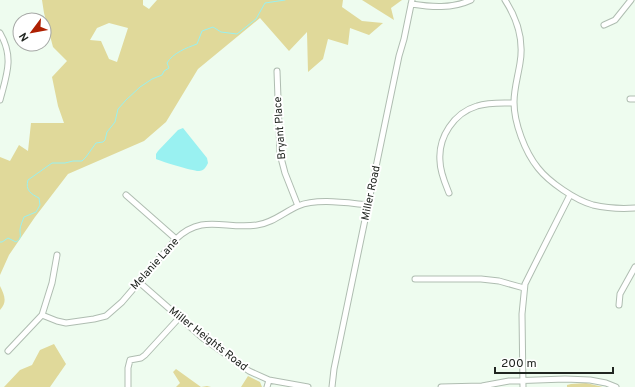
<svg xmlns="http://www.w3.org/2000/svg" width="635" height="387" viewBox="0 0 635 387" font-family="Overpass,sans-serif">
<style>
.green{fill:#e0d99a;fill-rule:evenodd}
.water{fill:#99f1f1}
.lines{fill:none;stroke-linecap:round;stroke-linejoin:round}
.stream{stroke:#99f1f1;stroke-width:1}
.minor-casing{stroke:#afbdb1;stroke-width:7}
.minor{stroke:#fff;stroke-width:5}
.labels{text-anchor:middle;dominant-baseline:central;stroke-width:4;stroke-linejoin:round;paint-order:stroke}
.street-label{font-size:11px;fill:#202520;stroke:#fff}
</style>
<rect width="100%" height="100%" fill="#eefcef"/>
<path class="green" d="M42,0h101v5l6,4 8,-9h186l-1,7 20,14 21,2 -14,12 -19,-7 -2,17 -20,-6 -5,20 -15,13 -1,-40 -18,19 -29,-33 -62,51 -32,53 -22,19 -76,33 -33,43 -26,38 -9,20v-118l10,4 9,-16 9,6 3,-28h33l-6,-17 -6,-29 15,-16 -14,-14 -9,-34zM109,23l19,5 -11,34 -8,-3 -8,-18 -11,-1 7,-12z
M362,0h40l-11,8 3,12z
M0,286c4,8 8,16 0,24z
M54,344l12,20 -16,23h-46l16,-17 12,-5 8,-15z
M176,369l25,18 6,-1 4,1h-35l4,-4 -7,-11z
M248,376l12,6 2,5h-21z
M586,383l17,4h-36v-2l4,-1z"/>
<path class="water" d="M183,128l24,30 1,5c-2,4 -4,8 -9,8 -3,1 -39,-10 -43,-12v-5l2,-3 20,-21z"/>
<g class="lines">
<path class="stream" d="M0,242h2l6,-4 8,4c6,-4 4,-6 4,-12 0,-4 3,-10 4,-13l12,-5 4,-7 -1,-7c-8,-4 -14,-8 -11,-18l24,-17h13l8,-2h9l4,-4 10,-14 7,-1 2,-2 2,-8 8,-10 3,-13 8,-9 14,-13 12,-8 10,-4 2,-4 5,-3 -2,-5c6,-10 19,-15 30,-19l5,-13 11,-4 8,5 16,2 19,-15 9,-16 20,-3"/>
<g class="minor-casing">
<path id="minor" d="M505,0c13,20 19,40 15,63 -2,13 -6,26 -6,39 0,21 11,50 24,66 11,14 37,32 55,37 13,3 28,4 42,3
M411,4c20,3 41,5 60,-4
M604,25l11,-5 16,-20
M0,33c14,24 7,41 0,67
M277,71l3,83 5,19 13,33
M630,99h5
M449,193c-4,-10 -9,-21 -9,-32 -2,-24 14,-48 37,-55 12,-4 25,-3 37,-3
M126,195l50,44
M415,279h66l18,2 25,7
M139,282l65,57 45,32 20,9 39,7
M619,305l1,-11 15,-27
M42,315l15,6 9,2 28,-4 12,-3 16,-14 54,-63c27,-26 49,-9 81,-14 16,-2 27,-13 41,-19 19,-8 49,-3 70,-1
M8,351l34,-36 10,-32 5,-28
M128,387v-19l2,-8 11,-2 4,-3 34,-37
M267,387l2,-7
M332,387l2,-18 65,-313 5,-17 8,-39
M441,387l41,-1 27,-5 56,-2 25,1 16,3 10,4
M523,387l-1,-73 3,-30 9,-18 36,-71"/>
</g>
<use href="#minor" class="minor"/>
</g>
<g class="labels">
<g class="street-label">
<text transform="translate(280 128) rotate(-94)">Bryant Place</text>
<text transform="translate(371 193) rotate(-78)">Miller Road</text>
<text transform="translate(155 264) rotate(-48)">Melanie Lane</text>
<text transform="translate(208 339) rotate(38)">Miller Heights Road</text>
</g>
</g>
<g transform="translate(32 32) rotate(238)"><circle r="19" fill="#ffffff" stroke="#a6a8a6"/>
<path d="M0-3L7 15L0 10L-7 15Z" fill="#ae2002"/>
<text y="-6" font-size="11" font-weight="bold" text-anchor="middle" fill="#202520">N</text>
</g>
<path d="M495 367v6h118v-6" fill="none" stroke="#202520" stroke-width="2"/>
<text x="501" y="367" font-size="12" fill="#202520" stroke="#ffffff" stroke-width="3" paint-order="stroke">200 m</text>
</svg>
